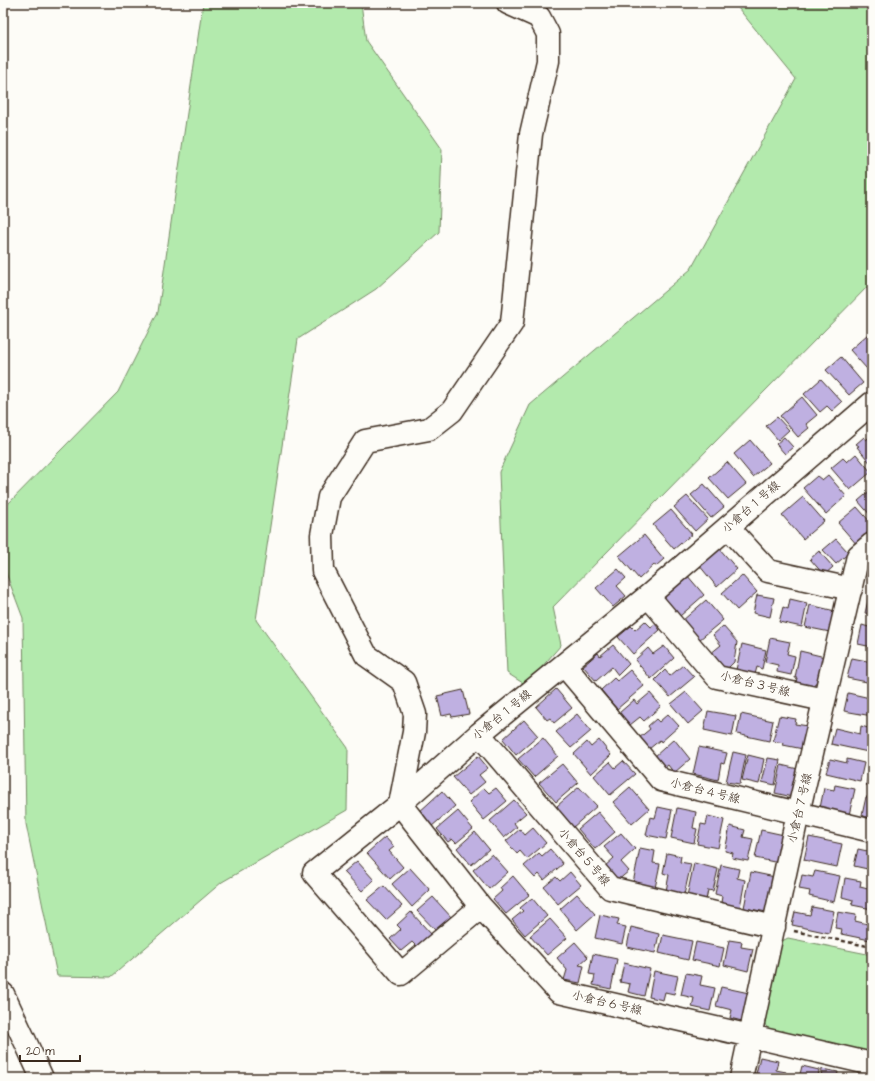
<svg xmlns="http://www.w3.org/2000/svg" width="875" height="1081" viewBox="0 0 875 1081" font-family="'Architects Daughter','Klee One',sans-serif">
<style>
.green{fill:#b3eaad;stroke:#778a66}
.building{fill:#bfb0e1;stroke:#3b2a1e}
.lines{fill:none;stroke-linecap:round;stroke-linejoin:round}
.minor-casing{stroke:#3b2a1e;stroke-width:25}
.path{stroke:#3b2a1e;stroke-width:2.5;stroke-dasharray:4 3;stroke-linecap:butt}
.minor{stroke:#fdfcf7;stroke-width:22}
.labels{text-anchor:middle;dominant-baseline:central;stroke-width:3.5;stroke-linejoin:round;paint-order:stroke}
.street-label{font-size:12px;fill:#3b2a1e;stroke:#fdfcf7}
</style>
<rect width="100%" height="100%" fill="#fdfcf7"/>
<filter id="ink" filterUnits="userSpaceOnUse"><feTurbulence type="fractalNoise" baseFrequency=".025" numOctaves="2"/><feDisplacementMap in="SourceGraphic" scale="8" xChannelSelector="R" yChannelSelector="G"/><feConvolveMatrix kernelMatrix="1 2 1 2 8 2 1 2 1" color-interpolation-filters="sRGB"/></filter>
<g filter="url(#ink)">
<path class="green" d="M203,3h158l5,38 76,108 -3,83 -63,57 -78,50 -42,281 92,128 -1,62 -125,72 -111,95 -54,-1 -31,-152 -3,-206 -20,-53v-56l115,-117 40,-80z
M734,3h138v279l-319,325 8,38 -35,40 -19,-12 -8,-201 31,-67 161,-136 105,-190z
M788,938l84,17v99l-103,-23 -7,-12 18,-77z"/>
<path class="building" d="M868,334l4,4v26l-5,5 -17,-19z
M841,357l22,26 -14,12 -23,-25z
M821,379l21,23 -10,9 -5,-5 -7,6 -16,-18z
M802,397l15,18 -11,9 3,4 -11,9 -18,-21z
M777,417l12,13 -11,10 -12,-14z
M872,435v30l-15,-18 2,-1 -3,-2 8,-7 2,3z
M784,437l9,10 -8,7 -9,-10z
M750,440l20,23 -17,14 -19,-23z
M856,454l15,18 -21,18 -19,-22 12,-10 4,4z
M727,462l19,22 -18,15 -19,-21z
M828,475l18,21 -20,18 -23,-26 14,-12 5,4z
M704,484l20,23 -13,11 -20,-23z
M872,489v28l-14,-16z
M687,496l21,23 -13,12 -21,-24z
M803,497l21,24 -21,18 -21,-24z
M857,507l15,17v10l-14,12 -20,-23z
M671,510l21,24 -18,15 -21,-24z
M644,535l20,24 -8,7 -2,-1 -15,14 -20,-23z
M836,539l13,14 -13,11 -13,-14z
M719,548l18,21 -20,18 -18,-22z
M819,551l14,16 -9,8 -14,-16z
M618,569l8,9 -9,8 9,10 -13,11 -17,-19z
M687,575l17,20 -24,21 -18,-19z
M742,575l15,17 -20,18 -15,-17z
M757,595l17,3 -4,19 -17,-4z
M869,596h3v18l-7,-1z
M790,599l17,4 -5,24 -23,-5 4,-15 5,2z
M706,600l17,20 -24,20 -17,-19z
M810,605l25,6 -5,21 -25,-5z
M645,621l6,6 4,-3 5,6 -27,24 -15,-17 13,-11 4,4z
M862,625l10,3v19l-14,-3z
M723,626l14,16 -3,20 -9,9 -15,-17 11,-9 -8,-10z
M770,638l20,4 -3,12 8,2 -4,19 -14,-3 1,-7 -13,-3z
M742,644l24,6 -4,19 -5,-2 -3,11 -19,-4z
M613,645l16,19 -11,11 -6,-8 -16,14 -13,-15 15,-13 2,3z
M664,646l10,12 -23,21 -16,-19 13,-12 5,6z
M800,651l25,6 -6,26h-4l-2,8 -18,-4 2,-9h-2z
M852,658l20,4v21l-25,-5z
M683,665l11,12 -24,20 -15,-17 10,-10 5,6z
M630,670l14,16 -27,23 -16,-19 13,-12 3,3z
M556,689l16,19 -18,15 -4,-5 -3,2 -11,-13z
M463,690l6,24 -17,3 -1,-3 -9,2 -5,-20z
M686,692l17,19 -15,13 -17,-20z
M650,693l11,13 -17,15 -4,-4 -10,8 -11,-12 15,-13 3,4z
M848,693l22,5 1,-4h1v22l-28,-5z
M708,711l28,5 -4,20 -28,-6z
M577,714l14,17 -20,17 -15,-16z
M668,714l11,12 -18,16 -1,-2 -11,9 -10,-11 11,-9 -2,-3 8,-7 3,3z
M741,714l32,7 -4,20 -32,-7z
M779,716l17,3 -1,5 13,2 -5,23 -20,-4 1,-2 -11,-2z
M524,720l14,16 -22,19 -13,-16z
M861,726l11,3 -4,23 -37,-8 4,-16 25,6z
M543,738l15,18 -24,21 -16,-18z
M674,739l16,20 -16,14 -6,-8 -4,3 -10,-11z
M599,740l12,15 -20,19 -17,-20 13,-12 4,5z
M699,747l28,6 -3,11 -3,-1 -3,17 -25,-6z
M733,752l13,3 -6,29 -14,-2z
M748,755l16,4 -5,25 -17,-4z
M478,756l10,12 -9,7 6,7 -16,13 -16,-18z
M768,758l12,2 -5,25 -13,-3z
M830,759l17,4v-4l17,4 -4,18 -34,-8z
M623,761l12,13 -25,21 -16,-19 16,-14 5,6z
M562,764l16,19 -22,19 -17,-19z
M781,765l17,4 -6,28 -17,-4z
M870,765l2,1v20l-6,-1z
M835,785l20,4 -6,26 -29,-7 4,-20 10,2z
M579,787l18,19 -25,22 -14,-16 2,-2 -3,-4z
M630,787l19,22 -17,15 -19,-22z
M484,788l5,5 7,-5 11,13 -23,19 -15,-18z
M442,791l13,15 -24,21 -13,-14z
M866,797l6,1v25l-7,-1 1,-5 -4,-2z
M514,800l12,13 -12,10 3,4 -13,11 -14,-17z
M658,807l14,3 -6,29 -20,-4 4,-18 5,1z
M677,808l19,4 -3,16 4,1 -3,14 -23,-5z
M458,811l15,18 -17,14 -4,-4 -4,3 -11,-13z
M598,812l17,20 -20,17 -17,-20z
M708,816l16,4 -6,28 -21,-4 4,-20 5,1z
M730,826l15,4 -2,7 10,2 -5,22 -16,-3 1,-5 -8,-2z
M533,828l13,15 -19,16 -7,-8 -3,3 -11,-13 14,-12 5,6z
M761,830l23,5 -5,28 -24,-5z
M475,832l14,17 -18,16 -14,-17z
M621,833l14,16 -14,13 8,9 -12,10 -13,-14 10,-9 -10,-11z
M385,837l9,10 -5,4 14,16 -13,12 -23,-26z
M809,837l33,7 -5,23 -33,-7z
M640,848l15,3 -2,12 7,1 -5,24 -22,-5z
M550,849l13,15 -19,16 -5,-6 -4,4 -11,-12 15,-13 3,3z
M858,849l14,3v18l-18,-4z
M667,853l14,3 -1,6 11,2 -7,31 -18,-4 3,-16 -6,-2z
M492,854l16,18 -19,17 -16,-19z
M357,861l17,19 -12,11 -18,-19z
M694,863l24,6 -5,22 -5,-1 -2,10 -19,-4z
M721,865l18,4 -2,9 8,2 -5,27 -19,-4 1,-7 -7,-2z
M410,868l20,22 -18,17 -20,-23z
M815,871l25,5 -6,26 -25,-6 1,-5 -11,-2 3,-14 11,2z
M570,872l11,13 -23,19 -14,-17 12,-10 4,4z
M751,872l24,5 -8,35 -23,-4z
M513,876l16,19 -23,19 -13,-15 9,-8 -2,-3z
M845,878l16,3 -1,6 12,3v19l-20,-4 1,-5 -11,-3z
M384,886l18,20 -16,14 -19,-20z
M577,894l18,20 -18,16 -17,-21z
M433,897l19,21 -15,14 -20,-21z
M532,898l15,18 -22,19 -13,-15 11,-9 -3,-3z
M812,907l22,4 -5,22 -37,-8 3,-13 15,3z
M411,912l21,23 -14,13 -6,-6 -11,9 -11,-12 11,-10 -4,-4z
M838,912l18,3 -1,6 17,4 -2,15 -29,-6 1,-5 -7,-1z
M600,915l19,4 -2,6 9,2 -4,17 -27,-6z
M550,919l17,19 -20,17 -17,-19z
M631,927l28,7 -4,19 -28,-6z
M663,935l29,6 -4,19 -29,-7z
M729,940l13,2 -1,5 12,2 -5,22 -24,-6z
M575,942l13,15 -9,8 5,1 -4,17 -16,-3 3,-10 -10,-12z
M696,942l28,6 -4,18 -28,-6z
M593,954l24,5 -6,30 -18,-4 2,-10 -6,-1z
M624,963l26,6 -6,27 -16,-4 2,-8 -10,-2z
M654,971l24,5 -4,18 -9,-2 -2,8 -14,-3z
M686,973l16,3 -2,9 15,3 -5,23 -18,-4 2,-9 -13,-3z
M721,987l28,6 -7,28 -12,-3 2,-8 -16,-4z
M760,1057l18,4 -2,9 10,2 -1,6h-30z
M802,1066l17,4 -1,8h-30v-3l11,3z
M822,1069l16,3 -1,6h-16z"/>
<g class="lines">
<g class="minor-casing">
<path id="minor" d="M508,3l31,14 9,17v27l-17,73 -19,189 -60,88 -23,18 -64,12 -36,56 -7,38 1,36 43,84 38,27 11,32 -1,18 -14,72 81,103 78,85 313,72
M728,527l40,44 83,18
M648,596l69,81 107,23
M564,665l97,115 211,51
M479,734l131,154 164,39
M481,907l-80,67 -87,-101 86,-69 79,-70 169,-138 224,-193
M3,994l23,49 16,35
M741,1078l9,-42 48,-223 60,-257 14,-12"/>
</g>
<path class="path" d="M794,931l78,16"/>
<use href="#minor" class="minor"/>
</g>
</g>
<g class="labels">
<g class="street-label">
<text transform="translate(751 507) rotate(-41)">小倉台１号線</text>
<text transform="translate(755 684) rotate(14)">小倉台３号線</text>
<text transform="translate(502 715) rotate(-39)">小倉台１号線</text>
<text transform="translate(705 791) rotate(14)">小倉台４号線</text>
<text transform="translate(800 808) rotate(-77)">小倉台７号線</text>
<text transform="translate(584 857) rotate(49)">小倉台５号線</text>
<text transform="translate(607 1003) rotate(13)">小倉台６号線</text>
</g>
</g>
<rect width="875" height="1081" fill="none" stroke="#fdfcf7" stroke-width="16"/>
<rect x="8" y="8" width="859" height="1065" fill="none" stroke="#3b2a1e" stroke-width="1.5" filter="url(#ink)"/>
<path d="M20 1055v6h60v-6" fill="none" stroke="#3b2a1e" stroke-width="2"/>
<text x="26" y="1055" font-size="12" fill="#3b2a1e" stroke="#fdfcf7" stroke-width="3" paint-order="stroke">20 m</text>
</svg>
